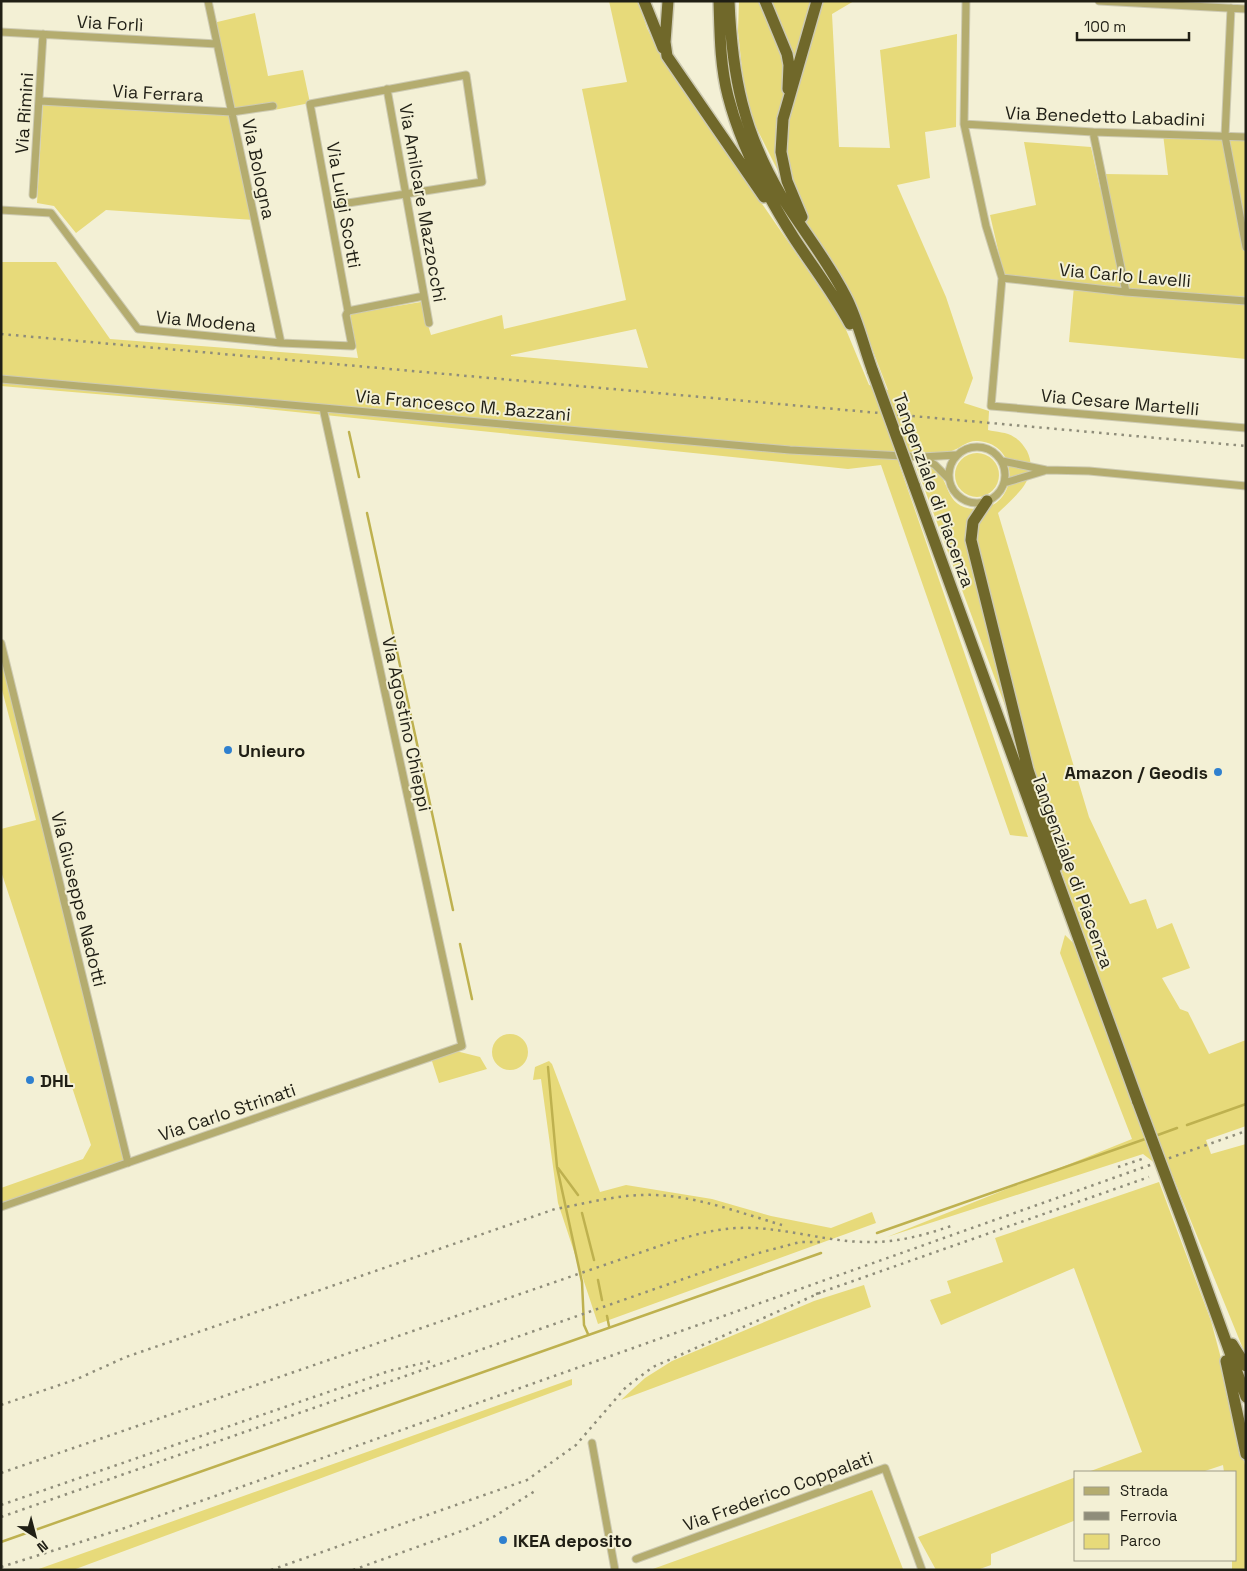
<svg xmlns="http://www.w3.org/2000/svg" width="1247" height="1571" viewBox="0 0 1247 1571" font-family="'Space Grotesk',sans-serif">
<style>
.green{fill:#e7da7a;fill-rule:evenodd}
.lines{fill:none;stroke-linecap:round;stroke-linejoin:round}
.stream{stroke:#beb14f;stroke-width:2.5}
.minor-casing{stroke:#cdcab2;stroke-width:9}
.trunk-casing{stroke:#cdcab2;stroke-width:14}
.minor{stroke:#b4ac6f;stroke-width:7}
.trunk{stroke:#70682a;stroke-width:11}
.rail{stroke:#8f8d7a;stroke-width:2.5;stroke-dasharray:2.5 5;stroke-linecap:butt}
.trunk-bridge-casing{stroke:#cdcab2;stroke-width:14;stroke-linecap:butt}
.trunk-bridge{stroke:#70682a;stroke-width:11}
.poi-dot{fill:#2f80cf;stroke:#f3f0d5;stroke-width:2}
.labels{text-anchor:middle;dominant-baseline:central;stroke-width:4;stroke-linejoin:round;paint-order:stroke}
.street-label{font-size:18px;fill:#201f15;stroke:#f3f0d5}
.poi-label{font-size:18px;font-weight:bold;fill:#201f15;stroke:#f3f0d5;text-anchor:start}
</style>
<rect width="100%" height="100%" fill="#f3f0d5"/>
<path class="green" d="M609,1h29l9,27 16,32 179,260 27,65 19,5 -35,-91 -60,-98 -47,-94 -8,-76 1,-30h115l-22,13 7,133 51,1 -10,-98 77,-16 -1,93 -31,5 5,46 -33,7 49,112 27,81 -9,25 25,8 -1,19c8,2 19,2 26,7 6,3 10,9 13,14 13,27 -11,44 -29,62l91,304 41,87 16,-5 11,30 15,-6 18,45 -28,10 18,31 8,3 21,42 37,-14v86l-40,14 5,14 35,-10v212l-73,-179 -30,-23 -256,83 245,-98 -72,-186 5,-18 27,26 -82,-242 -94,-253c4,0 10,0 15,2 21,8 11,40 44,41 44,1 47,-65 3,-68 -10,-1 -15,5 -24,9 -16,8 -38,8 -55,14l129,373 -18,-2 -129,-370 -33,4 -610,-63 -237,-20v-124h55l54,77 248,19 -8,-44 71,-12 10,33 71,-20 2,14 122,-29 -44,-211 45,-7zM636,329l12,39 -137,-12v-1z
M255,13l13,63 35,-6 7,33 -36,7v-4l-41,6 21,108 -148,-10 -30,23 -22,-27 -17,-3 6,-100 190,9 -20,-89z
M1163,134l83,4v221l-177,-17 5,-56 -69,-6 -15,-65 46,-10 -12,-63 67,5 9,41 5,-14 63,1z
M955 475a22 22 0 1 1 44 0a22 22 0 1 1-44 0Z
M1,642l128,522 -128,43v-19l82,-29 8,-14 -90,-274v-42l35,-9 -35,-134z
M492 1052a18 18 0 1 1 36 0a18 18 0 1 1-36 0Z
M456,1051l24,6 7,12 -48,14 -8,-25z
M549,1061l3,3 48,128 26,-7 86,14 59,17 60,12 41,-16 4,11 -278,101 -40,-121 -17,-124 -8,1 2,-13z
M1159,1182l52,139 19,71 16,78v100h-14v-10h4v-88h-12l-1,-7 -21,7h-114l54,-20 -68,-184 -133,57 -11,-25 21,-7 -4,-12 56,-19 -8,-24z
M864,1285l7,22 -250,93 24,-22 27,-17 142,-60z
M572,1379v6l-499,185h-37z
M1076,1477v43l-85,34v11l-14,5h-41l-18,-33z
M872,1490l31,79 -253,1z"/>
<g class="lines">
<path class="stream" d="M349,432l10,45
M367,513l86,397
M460,944l12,55
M548,1067l9,100 25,115 2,43 4,9
M1187,1125l59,-21
M1155,1136l22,-8
M558,1168l20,27
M582,1213l12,47
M877,1233l271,-95
M598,1280l4,20
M607,1316l2,10
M1,1542l820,-289"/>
<g class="minor-casing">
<path id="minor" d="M208,1l73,342
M966,1l-2,123 22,102 16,52 -11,128 255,22
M1099,1l147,8
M1231,8l-6,128 21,111
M1,32l216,12
M387,89l42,234
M40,101l192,11 41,-6
M964,124l129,8 153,5
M1093,132l33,160
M33,195l10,-161
M329,206l153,-24 -16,-107 -156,29 38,207
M1,210l50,3 87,116 143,14 71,3 -6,-31 2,-4 76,-15
M1002,278l124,14 120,9
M1,379l789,71 132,7 34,-2
M949 475a28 28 0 1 1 56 0a28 28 0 1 1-56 0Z
M922,457l13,8 14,14
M1002,461l44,9 43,1 157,15
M1004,483l40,-12
M1,643l127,520
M1,1207l461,-161 -139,-638
M592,1443l23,127
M636,1559l249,-91 37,102"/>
</g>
<g class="trunk-casing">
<path id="trunk" d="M644,1l19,47
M668,1l-3,41 2,14 97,141
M719,1c1,32 1,64 9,95 13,51 38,98 66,142 19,29 40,56 56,86
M729,1c3,75 14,131 53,196 21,34 46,64 64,100 12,23 18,51 27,75
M765,1l22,53 2,11 -1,24
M802,217l-15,-36 -6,-29 2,-33 34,-118
M914,485l224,617
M987,501l-14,21 -2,18 57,230 27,79 2,17
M1185,1228l61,169
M1232,1344l14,22
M1226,1361l20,93"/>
</g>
<use href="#minor" class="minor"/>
<use href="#trunk" class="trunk"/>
<path class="rail" d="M1,334l1245,112
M1118,1167l24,-8
M816,1294l333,-117
M1,1405l76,-26 49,-22 429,-148c29,-5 57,-13 86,-14 48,-2 96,17 141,30
M1,1473l670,-231c22,-7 44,-13 67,-14 45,-2 89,15 134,14 27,0 53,-7 79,-16
M1,1505l388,-134 43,-10
M1,1517l754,-263 45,-12h23
M1,1567l121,-38 1124,-398
M271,1570l256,-90 49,-35 50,-58 27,-20 169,-75
M353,1570l114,-41 28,-13 40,-25"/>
<g class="trunk-bridge-casing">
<path id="trunk-bridge" d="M873,372l41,113
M1138,1102l47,126"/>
</g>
<use href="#trunk-bridge" class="trunk-bridge"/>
</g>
<g class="poi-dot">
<circle cx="228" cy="750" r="5"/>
<circle cx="1218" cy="772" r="5"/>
<circle cx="30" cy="1080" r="5"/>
<circle cx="503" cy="1540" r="5"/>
</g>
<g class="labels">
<g class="street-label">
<text transform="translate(110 23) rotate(3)">Via Forlì</text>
<text transform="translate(158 93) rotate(3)">Via Ferrara</text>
<text transform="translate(24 113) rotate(-86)">Via Rimini</text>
<text transform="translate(1105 116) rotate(2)">Via Benedetto Labadini</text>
<text transform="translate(259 169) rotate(78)">Via Bologna</text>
<text transform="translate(423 203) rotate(80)">Via Amilcare Mazzocchi</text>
<text transform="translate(344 205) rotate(80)">Via Luigi Scotti</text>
<text transform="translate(1125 275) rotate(5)">Via Carlo Lavelli</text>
<text transform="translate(206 321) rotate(5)">Via Modena</text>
<text transform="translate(1120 402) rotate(5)">Via Cesare Martelli</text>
<text transform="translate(463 405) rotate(5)">Via Francesco M. Bazzani</text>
<text transform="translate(934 490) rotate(70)">Tangenziale di Piacenza</text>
<text transform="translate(407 724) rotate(78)">Via Agostino Chieppi</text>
<text transform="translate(1073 871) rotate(70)">Tangenziale di Piacenza</text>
<text transform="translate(79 899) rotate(76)">Via Giuseppe Nadotti</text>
<text transform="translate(227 1112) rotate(-19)">Via Carlo Strinati</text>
<text transform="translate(778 1491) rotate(-20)">Via Frederico Coppalati</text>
</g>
<g class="poi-label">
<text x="238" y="750">Unieuro</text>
<text x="1208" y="772" text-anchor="end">Amazon / Geodis</text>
<text x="40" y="1080">DHL</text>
<text x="513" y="1540">IKEA deposito</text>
</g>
</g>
<rect width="1247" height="1571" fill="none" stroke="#201f15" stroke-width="5"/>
<rect x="1074" y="1471" width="162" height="90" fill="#f3f0d5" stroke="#9f9c88"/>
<rect x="1084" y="1487" width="25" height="8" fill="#b4ac6f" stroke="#9f9c88"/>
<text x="1120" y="1496" font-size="15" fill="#201f15">Strada</text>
<rect x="1084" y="1512" width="25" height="8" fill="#8f8d7a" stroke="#9f9c88"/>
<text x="1120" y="1521" font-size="15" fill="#201f15">Ferrovia</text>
<rect x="1084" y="1534" width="25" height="15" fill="#e7da7a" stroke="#9f9c88"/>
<text x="1120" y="1546" font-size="15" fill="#201f15">Parco</text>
<g transform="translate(35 1536) rotate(144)" stroke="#f3f0d5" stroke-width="4" paint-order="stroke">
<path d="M0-4L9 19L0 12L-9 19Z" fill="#201f15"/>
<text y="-8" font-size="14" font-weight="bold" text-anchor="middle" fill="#201f15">N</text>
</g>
<path d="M1077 32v8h112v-8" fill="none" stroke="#201f15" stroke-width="2.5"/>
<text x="1084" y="32" font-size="15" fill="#201f15" stroke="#f3f0d5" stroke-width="4" paint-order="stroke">100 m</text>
</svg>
